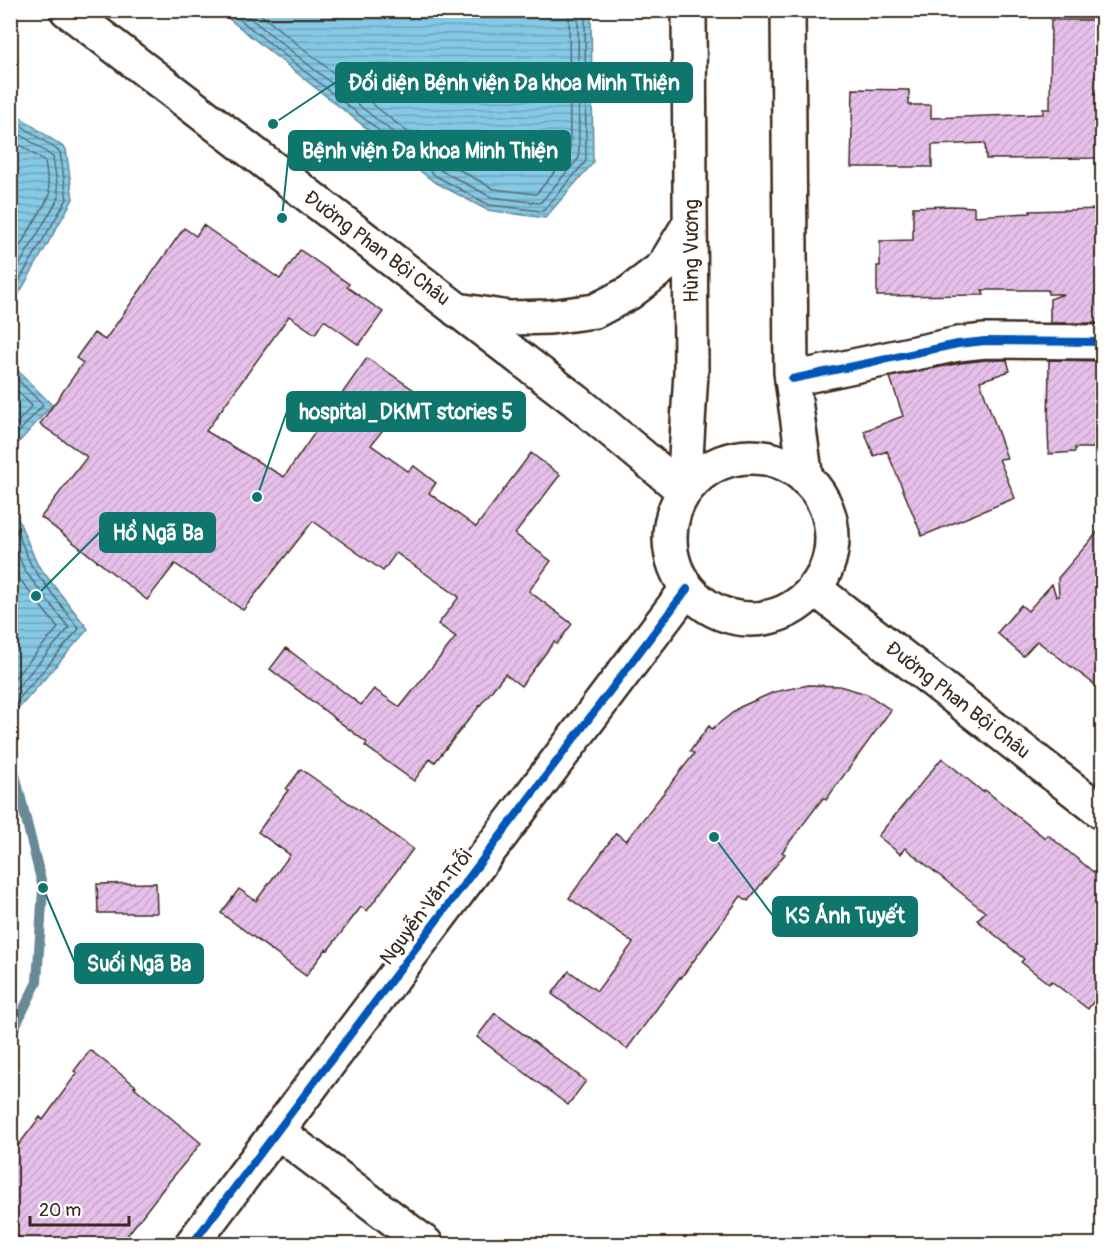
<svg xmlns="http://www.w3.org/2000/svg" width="1113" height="1255" viewBox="0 0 1113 1255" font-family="Pangolin,sans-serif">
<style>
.water{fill:url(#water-rules);stroke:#678996;stroke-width:1.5}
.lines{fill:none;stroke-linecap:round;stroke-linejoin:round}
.shore{stroke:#596a6e;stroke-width:1.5}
.stream{stroke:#678996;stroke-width:10}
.building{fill:url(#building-hatch);stroke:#3b2a1e;stroke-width:1.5}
.minor-casing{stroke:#3b2a1e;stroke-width:38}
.tertiary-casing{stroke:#3b2a1e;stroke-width:38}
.secondary-casing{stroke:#3b2a1e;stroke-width:38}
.primary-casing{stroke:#3b2a1e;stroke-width:38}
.minor{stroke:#fff;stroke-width:33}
.tertiary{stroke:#fff;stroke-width:33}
.secondary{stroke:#fff;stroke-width:33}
.primary{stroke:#fff;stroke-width:33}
.cycleway-casing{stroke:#fff;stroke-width:11}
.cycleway{stroke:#0057b8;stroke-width:8}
.labels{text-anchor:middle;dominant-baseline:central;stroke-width:6;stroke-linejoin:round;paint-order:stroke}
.street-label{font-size:20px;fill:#3b2a1e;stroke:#fff}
.leader{fill:none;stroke:#0f766e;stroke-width:2}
.callout-dot{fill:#0f766e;stroke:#fff;stroke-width:2}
.callout{fill:#0f766e;stroke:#0f766e;stroke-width:2}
.callout-label{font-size:21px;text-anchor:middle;font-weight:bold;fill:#fff}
</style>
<defs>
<pattern id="water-rules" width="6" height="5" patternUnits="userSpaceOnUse" patternTransform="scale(1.5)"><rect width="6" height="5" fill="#85c9e6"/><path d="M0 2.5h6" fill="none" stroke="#6ea3ba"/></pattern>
<pattern id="building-hatch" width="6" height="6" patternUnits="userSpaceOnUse" patternTransform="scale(1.5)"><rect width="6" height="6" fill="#e6c0ea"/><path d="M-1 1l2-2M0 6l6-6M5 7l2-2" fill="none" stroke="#c6a5c8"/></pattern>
</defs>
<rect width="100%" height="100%" fill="#fff"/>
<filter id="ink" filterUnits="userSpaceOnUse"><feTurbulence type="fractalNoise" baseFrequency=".0167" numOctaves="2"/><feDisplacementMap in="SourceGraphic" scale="12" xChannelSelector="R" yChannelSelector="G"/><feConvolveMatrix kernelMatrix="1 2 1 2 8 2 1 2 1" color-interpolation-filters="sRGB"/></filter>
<g filter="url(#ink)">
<path class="water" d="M219,11h372l2,152 -48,55 -58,-8 -54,-29z
M11,111l55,38 7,50 -62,109z
M11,364l41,41 -41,46z
M10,500l27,64 51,65 -69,79 -8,1z"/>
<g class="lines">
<path class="shore" d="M228,10l208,166 53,29 53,6 2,-1 42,-49 -1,-151
M240,10l200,160 51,27 48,6 2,-1 38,-44 -1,-148
M255,10l190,152 49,27 41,5 2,-1 33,-39 -1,-144
M10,118l50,34 7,47 -57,97
M10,127l43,30 6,40 -49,84
M10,138l35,24 5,33 -40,68
M10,372l33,33 -33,37
M10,383l22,23 -22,25
M10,516l22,51 47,62 -63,73 -6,1
M10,536l15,35 44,57 -59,68
M10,559l8,18 40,51 -48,55"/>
<path class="stream" d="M10,754l33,134 -6,94 -27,55"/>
</g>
<path class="building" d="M1051,20h51v138l-116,1 -1,-16 -53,2v22h-81l2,-78 56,1v15h22v13l112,-4v-5h7z
M952,206l22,1v9l56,-3v-2l72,-2v114h-52v-24l14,-5h-16v-4h-66l2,5 -107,1v-30h3v-25l33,-1v-33z
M203,225l77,54 20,-29 49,34 -2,3 36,25 -24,33 -35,-25 -9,14 -26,-18 -83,115 78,46 83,-119 47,32 -43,55 37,26 6,-5 22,17 -7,10 47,34 55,-74 29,22 -45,59 36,27 -22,30 43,33 -15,20 -3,-2 -33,44 -16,-12 -70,88 -5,-3 -16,22 -49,-35 2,-3 -97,-74 16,-21 75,57 13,-16 26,18 56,-70 -18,-13 21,-27 -63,-44 -13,18 -70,-50 -70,89 -68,-46 -28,36 -106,-83 46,-60 -47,-33 43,-61 -7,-5 18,-25 11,7 79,-112 12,8z
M986,360h21l3,11 -30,10 27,77 -8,1 16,39 -93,38 -35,-85 -13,5 -10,-25 39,-15 -13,-39 71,-14z
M1049,360l53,1v87h-27v4l-26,2 -1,-23z
M1102,527v163l-65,-49 -14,15 -26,-23 24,-28 7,6 24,-27 4,12h3l-1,-18z
M809,685l30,1 28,8 24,16 -65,90 -3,-2 -41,54 3,2 -37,47 -7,-5 -60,82 -1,-1 -53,72 -75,-55 17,-23 28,20 36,-48 -64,-45 47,-65 10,8 68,-87 -4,-3 19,-25 3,3 28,-22 34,-15z
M942,758l41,34 2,-2 60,48 3,-3 54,44v111l-14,19 -37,-28 -2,3 -28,-22 3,-3 -47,-39 8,-8 -80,-64 -5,6 -22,-18z
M301,769l112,80 -46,62 -6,-4 -33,43 -2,-1 -20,27 -85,-63 18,-24 17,12 34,-46 -32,-23 30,-42 -2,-1z
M156,883l1,30h-59l-1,-29z
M495,1013l91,68 -18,24 -91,-68z
M90,1050l46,36 -2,1 67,56 -42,51 -39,51h-91l-19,-15v-74l30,-39 3,3 34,-47 -3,-2z"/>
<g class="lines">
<g class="minor-casing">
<path id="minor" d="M792,379l166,-35 27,-3 117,1
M277,1131l149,113"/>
</g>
<g class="tertiary-casing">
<path id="tertiary" d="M192,1244l495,-655"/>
</g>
<g class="secondary-casing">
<path id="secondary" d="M788,10l3,362 15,107
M457,310l52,8 41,-1 45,-6 34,-18 34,-26 27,-44
M684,491l7,-119 -2,-362"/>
</g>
<g class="primary-casing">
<path id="primary" d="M67,10l509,391 108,90
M670 538a81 81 0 1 1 162 0a81 81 0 1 1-162 0Z
M814,588l288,224"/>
</g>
<use href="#minor" class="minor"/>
<use href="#tertiary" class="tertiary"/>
<use href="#secondary" class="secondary"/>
<use href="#primary" class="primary"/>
<g class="cycleway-casing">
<path id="cycleway" d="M792,379l166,-35 27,-3 117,1
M192,1244l495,-655"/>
</g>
<use href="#cycleway" class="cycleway"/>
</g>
</g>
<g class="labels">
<g class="street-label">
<text transform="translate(377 248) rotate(37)">Đường Phan Bội Châu</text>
<text transform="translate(691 251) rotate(-90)">Hùng Vương</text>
<text transform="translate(958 700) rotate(38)">Đường Phan Bội Châu</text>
<text transform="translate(426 907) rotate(-53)">Nguyễn Văn Trỗi</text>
</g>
</g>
<path class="leader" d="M273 124L336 82M282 218L289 150M257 497L287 411M36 596L100 532M714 837L773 916M43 888L75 963"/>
<g class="callout-dot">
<circle cx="273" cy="124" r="6"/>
<circle cx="282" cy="218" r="6"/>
<circle cx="257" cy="497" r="6"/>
<circle cx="36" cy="596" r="6"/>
<circle cx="714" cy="837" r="6"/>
<circle cx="43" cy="888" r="6"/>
</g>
<g class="callout">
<rect x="336" y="63" width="356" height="39" rx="6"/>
<rect x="289" y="131" width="281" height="39" rx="6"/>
<rect x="287" y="392" width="238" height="39" rx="6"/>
<rect x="100" y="513" width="115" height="39" rx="6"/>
<rect x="773" y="897" width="144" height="39" rx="6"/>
<rect x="75" y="944" width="128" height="39" rx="6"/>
</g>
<g class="callout-label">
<text x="514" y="90">Đối diện Bệnh viện Đa khoa Minh Thiện</text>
<text x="430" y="158">Bệnh viện Đa khoa Minh Thiện</text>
<text x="406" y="419">hospital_DKMT stories 5</text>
<text x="158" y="540">Hồ Ngã Ba</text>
<text x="845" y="923">KS Ánh Tuyết</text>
<text x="139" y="971">Suối Ngã Ba</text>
</g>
<rect width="1113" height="1255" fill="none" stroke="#fff" stroke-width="36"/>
<rect x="18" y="18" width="1077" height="1219" fill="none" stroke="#3b2a1e" stroke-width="2" filter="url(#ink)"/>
<path d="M30 1216v9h99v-9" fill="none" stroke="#3b2a1e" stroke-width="3"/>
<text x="39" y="1216" font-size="18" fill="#3b2a1e" stroke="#ffffff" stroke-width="4.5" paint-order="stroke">20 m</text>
</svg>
